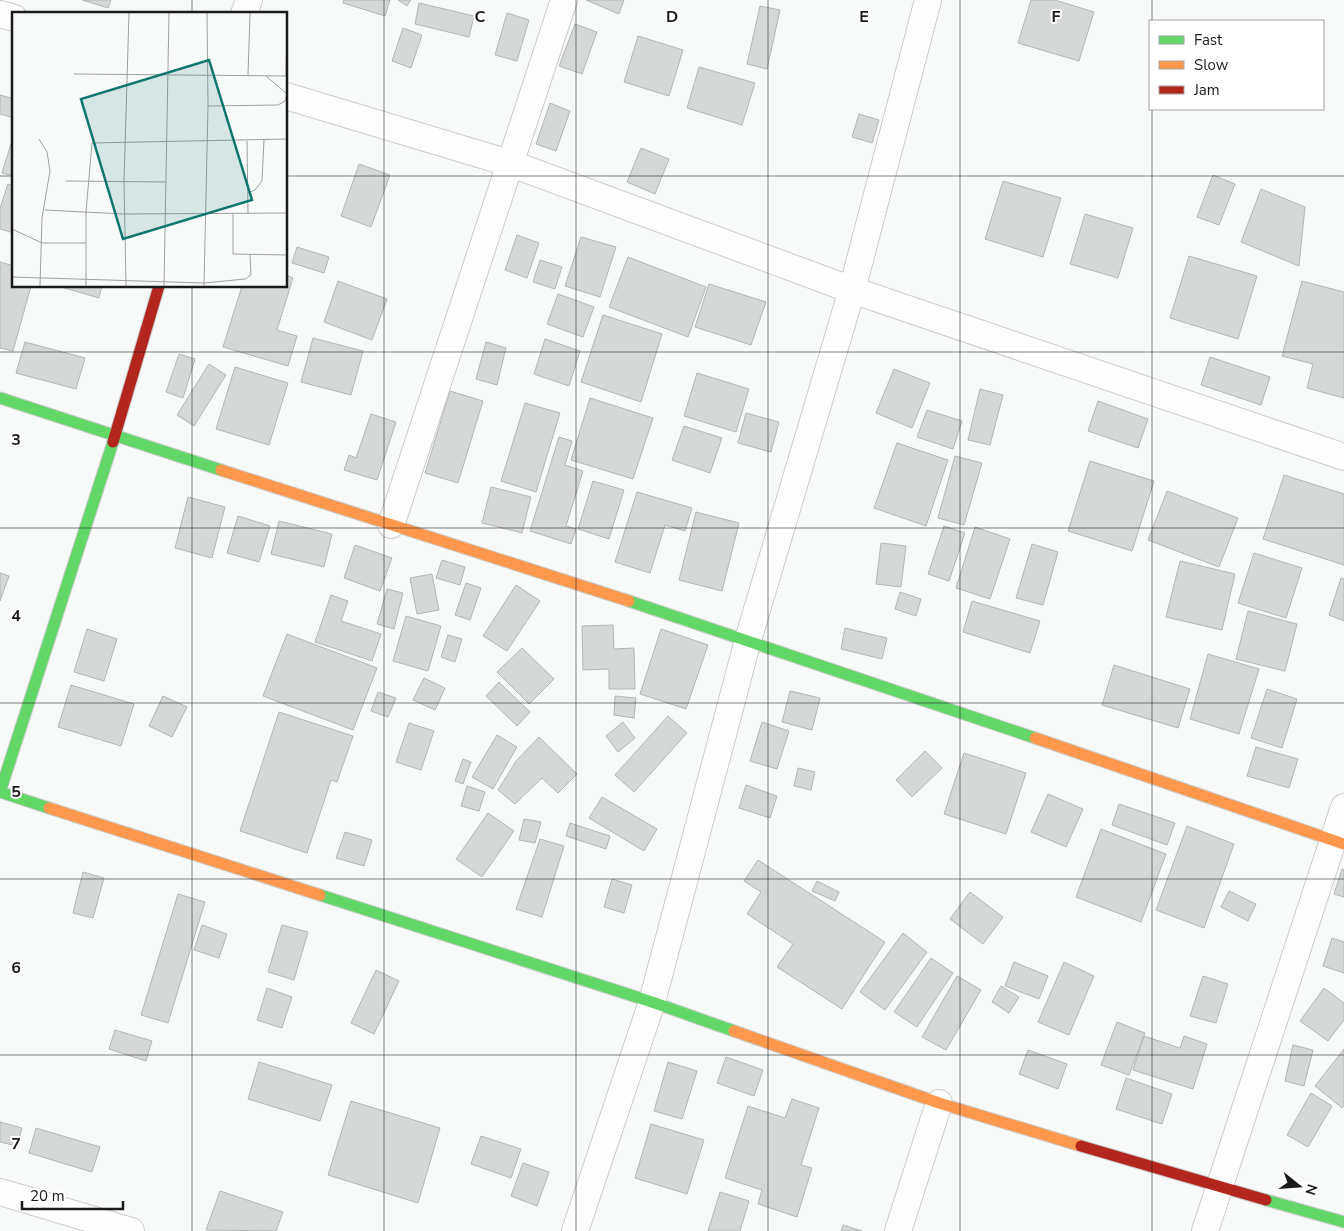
<svg xmlns="http://www.w3.org/2000/svg" width="1344" height="1231" viewBox="0 0 1344 1231" font-family="'Nunito Sans',sans-serif">
<style>
.building{fill:#d6d8d8;stroke:#b4b6b6}
.lines{fill:none;stroke-linecap:round;stroke-linejoin:round}
.street-casing{stroke:#cacccc;stroke-width:28}
.fast-casing{stroke:#cacccc;stroke-width:13}
.slow-casing{stroke:#cacccc;stroke-width:13}
.jam-casing{stroke:#cacccc;stroke-width:13}
.street{stroke:#fefefe;stroke-width:26}
.fast{stroke:#63d668;stroke-width:11}
.slow{stroke:#ff974d;stroke-width:11}
.jam{stroke:#b3261e;stroke-width:11}
.grid{fill:none;stroke:#191a1a;stroke-width:1;stroke-opacity:0.55}
.inset-road{fill:none;stroke:#9fa0a0;stroke-width:1}
.view{fill:#0f766e;fill-opacity:0.15;stroke:#0f766e;stroke-width:2.5}
.inset-edge{fill:none;stroke:#191a1a;stroke-width:2.5}
.grid-label{font-size:16px;text-anchor:middle;font-weight:bold;fill:#191a1a;stroke:#fff;stroke-width:4;stroke-linejoin:round;paint-order:stroke}
</style>
<rect width="100%" height="100%" fill="#f8fafa"/>
<path class="building" d="M82,0h29l-3,8z
M344,0h46l-5,16 -42,-13z
M398,0h13l-4,6z
M586,0h38l-5,14z
M1031,0h24l39,12 -15,49 -61,-18z
M419,3l55,13 -5,21 -54,-13z
M760,6l20,4 -13,59 -20,-5z
M507,13l22,7 -12,41 -22,-6z
M575,24l22,8 -15,42 -23,-8z
M403,28l19,7 -11,33 -19,-7z
M638,36l45,14 -14,46 -45,-14z
M699,67l56,16 -13,42 -55,-17z
M14,90v28l-14,-4v-19l11,3z
M550,103l20,8 -14,40 -20,-7z
M859,114l20,6 -7,23 -20,-6z
M14,134v42l-12,-3z
M641,148l28,11 -14,35 -28,-12z
M359,164l31,11 -19,52 -30,-11z
M1213,175l22,9 -16,41 -22,-8z
M1003,181l58,17 -18,59 -58,-18z
M8,184l6,2v47l-14,-4v-21z
M1261,189l44,18 -6,59 -58,-24z
M1085,214l48,14 -15,50 -48,-14z
M517,235l22,8 -12,35 -22,-8z
M581,237l35,10 -16,50 -35,-11z
M297,247l32,10 -5,16 -32,-10z
M1189,256l68,20 -19,63 -68,-21z
M628,257l78,30 -18,50 -79,-30z
M540,260l22,7 -7,22 -22,-7z
M0,262l14,4v20h17l-18,65 -13,-3z
M286,275l7,3 -16,52 20,6 -9,30 -65,-19 19,-61h44z
M338,281l49,18 -15,41 -48,-18z
M1302,281l42,11v106l-37,-10 6,-24 -31,-8z
M709,284l57,18 -15,43 -56,-18z
M58,286h44l-3,12z
M558,294l36,13 -11,30 -36,-13z
M603,315l59,19 -21,68 -60,-20z
M313,338l50,13 -12,44 -50,-13z
M545,339l35,12 -11,35 -35,-12z
M25,342l60,16 -9,31 -60,-16z
M486,342l20,6 -9,37 -21,-6z
M179,354l16,5 -12,39 -17,-6z
M1210,357l60,20 -9,28 -60,-20z
M209,364l17,11 -32,51 -17,-11z
M235,367l53,16 -19,62 -53,-16z
M894,369l36,14 -18,45 -36,-15z
M697,373l52,16 -13,43 -52,-16z
M980,389l23,6 -13,50 -22,-5z
M450,391l33,10 -25,82 -33,-10z
M590,398l63,20 -20,61 -62,-19z
M1098,401l50,18 -10,29 -50,-17z
M525,403l35,10 -24,79 -35,-11z
M927,410l35,11 -9,28 -36,-12z
M746,413l33,9 -8,30 -33,-9z
M371,414l25,8 -19,58 -33,-10 5,-15 7,3z
M684,426l38,12 -12,35 -38,-13z
M559,437l13,4 -7,24 18,6 -17,55 10,3 -5,15 -41,-13z
M897,443l51,17 -22,66 -52,-18z
M955,456l27,7 -18,62 -26,-7z
M1090,461l64,20 -22,70 -64,-20z
M1284,475l60,19v71l-81,-26z
M593,481l31,9 -15,49 -31,-10z
M491,487l40,10 -9,36 -40,-10z
M1167,491l71,27 -19,49 -71,-27z
M637,492l55,16 -7,23 -20,-6 -15,48 -35,-11z
M188,497l37,10 -13,51 -37,-10z
M696,512l43,11 -17,68 -43,-11z
M238,516l32,10 -11,36 -32,-9z
M279,521l53,13 -8,33 -53,-13z
M944,526l21,7 -16,48 -21,-7z
M975,527l35,12 -20,60 -34,-11z
M881,543l25,3 -5,41 -25,-3z
M1032,544l26,8 -15,53 -27,-7z
M355,545l37,13 -12,33 -36,-13z
M1254,553l48,15 -16,50 -48,-15z
M442,560l23,7 -5,18 -24,-7z
M1180,561l55,13 -13,56 -56,-13z
M0,573l9,3 -9,25z
M432,574l7,36 -22,4 -7,-36z
M1341,578l3,1v42l-15,-6z
M466,583l15,5 -11,32 -15,-5z
M516,585l24,16 -33,50 -24,-15z
M387,589l16,4 -9,36 -17,-5z
M900,592l21,7 -5,17 -21,-7z
M331,595l17,6 -7,20 40,13 -9,27 -57,-19z
M972,601l68,20 -10,32 -67,-21z
M1248,611l49,13 -12,47 -49,-12z
M406,616l35,10 -13,45 -35,-10z
M613,625l1,24 20,-1 1,41h-26v-20l-26,1 -1,-44z
M845,628l42,10 -5,21 -41,-10z
M87,629l30,10 -13,42 -30,-9z
M661,629l47,16 -22,64 -46,-15z
M287,634l90,34 -24,62 -90,-34z
M448,635l14,4 -7,23 -14,-5z
M522,648l32,31 -25,25 -32,-32z
M1208,654l51,15 -20,65 -49,-15z
M1114,665l76,24 -12,39 -76,-23z
M424,678l21,10 -10,22 -22,-10z
M499,682l31,30 -13,14 -31,-30z
M71,685l63,19 -13,42 -63,-19z
M1267,689l30,10 -15,49 -31,-10z
M790,691l30,7 -8,32 -30,-8z
M378,692l18,6 -8,19 -17,-6z
M163,696l24,11 -15,30 -23,-11z
M615,696l21,2 -2,20 -20,-3z
M279,712l74,24 -16,46 -6,-2 -24,73 -67,-22z
M668,716l19,17 -53,59 -19,-17z
M623,722l12,16 -17,14 -12,-16z
M762,722l27,9 -12,38 -27,-8z
M409,723l25,8 -13,39 -25,-8z
M497,735l20,12 -24,42 -21,-12z
M539,737l38,37 -19,19 -16,-15 -27,26 -17,-14 18,-29z
M1256,747l42,12 -9,29 -42,-12z
M925,751l17,17 -30,29 -16,-17z
M964,753l62,20 -20,61 -62,-20z
M463,759l8,3 -8,22 -8,-3z
M798,768l17,4 -4,18 -17,-4z
M746,785l31,11 -7,22 -31,-10z
M467,786l18,6 -6,19 -18,-5z
M1048,794l35,15 -17,38 -35,-15z
M602,797l55,32 -13,22 -55,-33z
M1119,804l56,19 -8,22 -55,-20z
M488,813l26,18 -32,46 -26,-18z
M524,819l17,3 -6,21 -16,-3z
M570,823l40,13 -4,13 -40,-13z
M1187,826l47,18 -30,84 -48,-18z
M1101,829l65,25 -25,68 -65,-25z
M345,832l27,8 -8,26 -28,-8z
M540,839l24,7 -22,71 -26,-8z
M758,860l127,82 -43,67 -65,-42 16,-23 -46,-30 14,-22 -17,-11z
M1342,869l2,1v27l-10,-3z
M83,872l21,6 -11,40 -20,-5z
M612,879l20,6 -8,28 -20,-6z
M817,881l22,11 -4,9 -23,-10z
M1229,891l27,13 -8,17 -27,-14z
M970,892l33,25 -20,27 -33,-25z
M178,894l27,8 -37,121 -27,-8z
M202,925l25,9 -8,24 -25,-8z
M282,925l26,7 -14,48 -26,-8z
M903,933l24,19 -42,58 -25,-18z
M1332,938l12,4v31l-21,-7z
M931,958l22,15 -36,54 -23,-15z
M1014,962l34,14 -9,23 -34,-13z
M1064,962l30,14 -25,59 -31,-13z
M376,970l23,11 -25,53 -23,-11z
M957,976l24,14 -35,60 -24,-13z
M1203,976l25,8 -12,39 -26,-7z
M1001,986l18,11 -10,16 -17,-11z
M267,988l25,9 -10,31 -25,-8z
M1324,988l20,15v17l-16,21 -28,-20z
M1117,1022l28,11 -16,42 -28,-10z
M115,1030l37,11 -6,20 -37,-12z
M1144,1036l36,12 4,-12 23,8 -14,45 -60,-19z
M1293,1045l20,5 -9,36 -19,-5z
M1344,1049v57l-2,2 -27,-22z
M1028,1050l39,14 -9,25 -39,-15z
M726,1057l37,13 -9,26 -37,-13z
M259,1062l73,23 -12,36 -72,-22z
M668,1062l29,9 -15,48 -28,-8z
M1126,1078l46,16 -10,30 -46,-15z
M1311,1093l21,13 -24,41 -21,-12z
M792,1099l27,9 -18,57 11,3 -15,49 -39,-13 4,-14 -37,-12 23,-72 37,12z
M351,1101l89,27 -22,75 -90,-28z
M0,1122l22,6 -5,18 -17,-4z
M651,1124l53,16 -17,54 -52,-16z
M36,1128l64,19 -8,25 -63,-19z
M481,1136l40,13 -10,29 -40,-14z
M523,1163l26,9 -12,34 -26,-10z
M220,1191l63,21 -7,19 -70,-1z
M720,1192l29,9 -9,30h-32z
M843,1225l19,6h-21z"/>
<g class="lines">
<g class="street-casing">
<path id="street" d="M0,14l14,4
M244,14l5,-14
M286,96l226,68 340,126 492,167
M391,525l173,-525
M0,1192l131,39
M575,1231l77,-229 96,-362 104,-350 76,-290
M898,1231l41,-128
M1205,1231l139,-424"/>
</g>
<g class="fast-casing">
<path id="fast" d="M0,398l221,72
M629,601l406,137
M49,808l-49,-16 113,-350
M320,895l332,107 82,29
M1266,1200l78,22"/>
</g>
<g class="slow-casing">
<path id="slow" d="M221,470l408,131
M1035,738l309,106
M49,808l271,87
M734,1031l205,72 142,43"/>
</g>
<g class="jam-casing">
<path id="jam" d="M113,442l46,-156
M1081,1146l185,54"/>
</g>
<use href="#street" class="street"/>
<use href="#fast" class="fast"/>
<use href="#slow" class="slow"/>
<use href="#jam" class="jam"/>
</g>
<path class="grid" d="M192,0v14M384,0v1231M576,0v1231M768,0v1231M960,0v1231M1152,0v21M1152,109v1122M0,176h14M286,176h1058M192,286v945M0,352h1344M0,528h1344M0,703h1344M0,879h1344M0,1055h1344"/>
<g transform="translate(12 12)">
<rect width="275" height="275" fill="#f8fafa"/>
<path class="inset-road" d="M62,62l213,2M236,63l2,-62M254,64l21,18M274,64l1,-55M196,94l70,-1 7,-4 2,-7M27,127l8,13 3,19 -8,47 -2,68M235,129l1,73M54,169l100,1M236,181l7,-3 7,-9 2,-41M33,198l79,4 163,-1M221,202v40l54,1M275,211v36M0,217l30,14h44M0,265l192,6 41,-4 6,-4 -1,-20M74,274v-74l6,-69 195,-4M114,274l-2,-105 5,-168M152,274l5,-273M192,274l4,-180 -1,-93"/>
<path class="view" d="M197,48l43,140 -129,39 -42,-140z"/>
<rect width="275" height="275" class="inset-edge"/>
</g>
<g class="grid-label">
<text x="480" y="22">C</text>
<text x="672" y="22">D</text>
<text x="864" y="22">E</text>
<text x="1056" y="22">F</text>
<text x="16" y="445">3</text>
<text x="16" y="621">4</text>
<text x="16" y="797">5</text>
<text x="16" y="973">6</text>
<text x="16" y="1149">7</text>
</g>
<rect x="1149" y="20" width="175" height="90" fill="#ffffff" stroke="#a3a3a3"/>
<rect x="1159" y="36" width="25" height="8" fill="#63d668" stroke="#a3a3a3"/>
<text x="1194" y="45" font-size="15" fill="#191a1a">Fast</text>
<rect x="1159" y="61" width="25" height="8" fill="#ff974d" stroke="#a3a3a3"/>
<text x="1194" y="70" font-size="15" fill="#191a1a">Slow</text>
<rect x="1159" y="86" width="25" height="8" fill="#b3261e" stroke="#a3a3a3"/>
<text x="1194" y="95" font-size="15" fill="#191a1a">Jam</text>
<g transform="translate(1299 1186) rotate(107)" stroke="#ffffff" stroke-width="4" paint-order="stroke">
<path d="M0-4L9 19L0 12L-9 19Z" fill="#191a1a"/>
<text y="-8" font-size="14" font-weight="bold" text-anchor="middle" fill="#191a1a">N</text>
</g>
<path d="M22 1201v8h101v-8" fill="none" stroke="#191a1a" stroke-width="2.5"/>
<text x="30" y="1201" font-size="15" fill="#191a1a" stroke="#ffffff" stroke-width="4" paint-order="stroke">20 m</text>
</svg>
